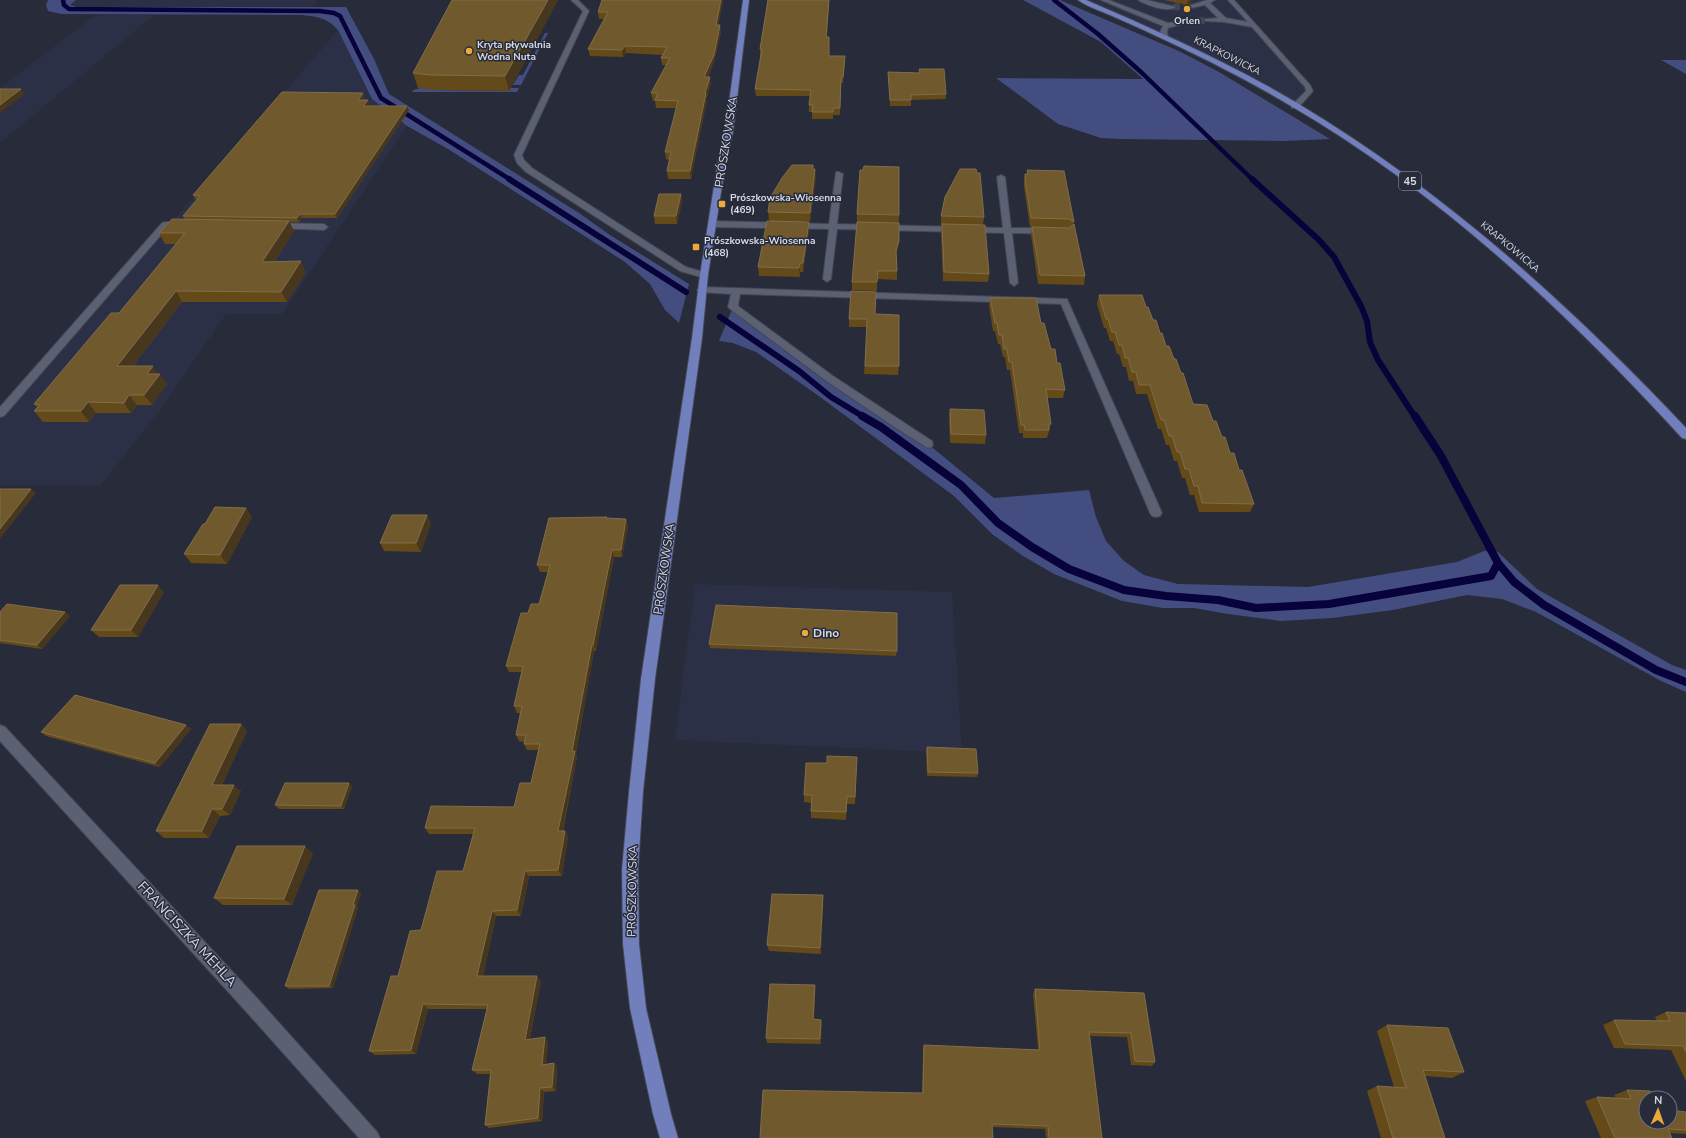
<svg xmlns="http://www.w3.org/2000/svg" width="1686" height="1138" viewBox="0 0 1686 1138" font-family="'Nunito Sans',sans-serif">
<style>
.built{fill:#2b3046}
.green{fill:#434d7f}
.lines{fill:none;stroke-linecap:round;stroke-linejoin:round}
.stream-far2{stroke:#08023b;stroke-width:4.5}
.stream-far1{stroke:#08023b;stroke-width:6}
.stream{stroke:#08023b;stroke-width:8}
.minor-tunnel{stroke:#414553;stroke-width:7;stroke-dasharray:7 3.5;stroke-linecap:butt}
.minor-casing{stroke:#434653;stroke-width:2}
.major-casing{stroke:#434653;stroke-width:2}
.minor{fill:#5b6072;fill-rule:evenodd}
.major{fill:#727fbd;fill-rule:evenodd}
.wall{fill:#644a18}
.shaded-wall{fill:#47371d}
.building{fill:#71592e;stroke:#806d4a}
.poi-dot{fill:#ebaa39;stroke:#272b3a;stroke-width:1.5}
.labels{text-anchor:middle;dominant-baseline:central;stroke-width:3;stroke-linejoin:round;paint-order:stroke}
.far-poi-label{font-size:10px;font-weight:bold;fill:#d5d8e3;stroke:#272b3a;text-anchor:start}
.far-street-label{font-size:10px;fill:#d5d8e3;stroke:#272b3a}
.shield{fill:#272b3a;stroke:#a1a4b0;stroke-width:1}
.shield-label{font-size:11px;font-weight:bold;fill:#d5d8e3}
.street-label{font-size:12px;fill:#d5d8e3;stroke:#272b3a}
.poi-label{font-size:12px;font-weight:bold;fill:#d5d8e3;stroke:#272b3a;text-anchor:start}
.near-street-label{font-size:14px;fill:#d5d8e3;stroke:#272b3a}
</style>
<rect width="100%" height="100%" fill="#272b3a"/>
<path class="built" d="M76,0h242l-6,7h-235l-7,-2z
M1081,0h150l79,91 -15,15 -62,-36z
M104,15h50l-154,128v-55l93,-71z
M338,30l34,69 35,27 -125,188h-56l-65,95 -61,77 -100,-1v-71l150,-167z
M695,584l257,8 10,161 -287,-13z"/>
<path class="green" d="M48,0h28l-6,5 7,2h269l28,52 15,35 190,119 31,22 79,49 -10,39 -14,-13 -15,-26 -25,-22 -177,-113 -41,-23 -35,-27 -34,-69c-12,-13 -20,-13 -37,-15l-240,-1 -13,-3 -2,-6z
M1023,0h37l121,52 38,20 111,67 -47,2 -163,-2 -19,-1 -43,-14 -62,-46 147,1 -42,-37z
M545,33h3l-27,52h-8l6,-10h4z
M1661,60h25v14z
M424,87l11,3 74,1 1,-3h9l-2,4h-105l1,-2z
M733,307l195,137 66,54 95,-8 7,27 10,24 18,20 20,14 34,9 130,3 149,-25 27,-11 14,1 39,37 135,76 14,5v22l-25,-11 -125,-69 -34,-13 -35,-4 -74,15 -61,8 -51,3 -53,-7 -34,-6h-31l-41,-7 -68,-27 -31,-18 -31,-22 -38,-38 -138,-102 -60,-42 -23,-9 -14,-2z"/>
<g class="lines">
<path class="stream-far2" d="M63,0l1,5 5,4 251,2 14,2 6,3 41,82 130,82
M1054,0l44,34 43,38 112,108"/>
<path class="stream-far1" d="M509,179l177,113
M1252,179l67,61 15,17 27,49 6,15 3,21 8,18 37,57
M720,317l79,54 32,26 33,20"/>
<path class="stream" d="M862,416l19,11 80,58 37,38 34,24 37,22 55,21 42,6 52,4 38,8 73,-4 162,-28 7,-13 -57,-107 -26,-40
M1498,563l16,19 30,23 112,65 30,12"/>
<path class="minor-tunnel" d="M1173,7l18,-1
M1187,22l20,-2"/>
<g class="minor-casing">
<path id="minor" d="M571,0h7l11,11 -67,144 2,5 8,8 154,99 21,6 1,2 -1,2 -3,1 -24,-7 -154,-99 -9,-9 -3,-8 69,-144z
M1101,0h8l59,23 19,-3 3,2 -22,6 -1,4 1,5 -3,2 -2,-1 -3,-6 3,-6z
M1138,0h9l29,7c-9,6 -30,-2 -38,-7z
M1207,0h8l-5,3 16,15 22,4 -20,-22h6l76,85 3,6 -15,17h-6l-1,-2 15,-15 -1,-4 -53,-60 -28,-5 -19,-1v-2l13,-1 -13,-13 -14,3 -3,-2z
M836,172h3l4,2 -6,50 166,4 -6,-51 4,-2 4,2 6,51h37l4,3 -4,3 -36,-1 6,50 -4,3 -4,-3 -6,-50 -167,-4 -6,50 -4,3 -4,-3 6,-50 -116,-2 -4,-3 4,-3 116,3z
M165,222h17l4,3 -4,3h-15l-163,188 -4,1v-10l162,-184z
M275,223l49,1 4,3 -4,3 -52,-2 -1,-2 1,-2z
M702,287l365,12 95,214 -2,3 -4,1 -4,-1 -2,-3 -89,-209 -321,-10 -2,12 95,70 99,65 1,3 -1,3 -4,1 -29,-18 -74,-50 -95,-71 -2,-2 3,-13 -32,-2 -2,-2 2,-2z
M0,725l5,2 250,269 122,136 3,6h-21l-116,-130 -243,-267z"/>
</g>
<g class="major-casing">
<path id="major" d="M743,0h6l-16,132 -8,35 -17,108 -6,63 -47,341 -12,113 -5,77 1,75 7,64 25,106 7,24h-18l-7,-24 -23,-106 -7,-64 -1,-75 7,-77 12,-113 51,-341 8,-63 17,-108 8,-35z
M1078,0h8c72,31 144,63 211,103 147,88 273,202 389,325v11l-4,-1c-116,-127 -242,-245 -391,-332 -45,-27 -93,-51 -141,-73 -15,-7 -30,-14 -45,-20 -9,-4 -19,-7 -27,-13z"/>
</g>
<use href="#minor" class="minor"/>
<use href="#major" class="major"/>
</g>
<path class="wall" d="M558,0l-49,91 -74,-1 -17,-2 -5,-15z
M768,0h61l-2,37 2,19 16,7 -2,20h-2l-1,32h-7v4h-21v-7h-3v-7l1,-9h-54l-1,-7 6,-33h-1v-7z
M1164,0h27l-1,4 -3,1z
M723,1l-5,24 3,7 -7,30 -6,15 3,7 -4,13v3l-16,79h-23l-1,-8 2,-11 -3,-1 -1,-7 11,-44h-20l-1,-7h-2l-2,-8 15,-28h-4l-1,-7 2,-3 -37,-2 -3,4 -33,-1 -2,-7 16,-30h-5l-1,-7z
M919,69l27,25v5l-35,1v6h-21l-2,-34 31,1z
M363,93l1,4 -2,3h6l1,4 -1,2h39l2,4 -72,108h-35l-3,4h-10l5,9 -20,31 32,10 -19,30h-105l-49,64 26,8 8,10 -15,21h-15l-6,8h-35l-7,9h-46l-9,-11 3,-3 -3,-4 85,-91 58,-69h-12l-6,-11 26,-13 -2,-4 14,-16 -2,-1 -2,-4z
M813,169l3,9 -6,43h-31l30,1v8l-6,42h-3v5l-41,-1 -1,-9 11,-46 -1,-9z
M1027,170l47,52 -1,3 12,51 -1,9 -46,-1 -7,-49 1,-8h-2l-6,-40v-4l1,-9h2z
M681,194l1,8 -5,22h-22l-1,-8z
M857,214l42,1 -1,34 -2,7 1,15v9l-20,-1v12l-25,-1v-8l5,-60z
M941,216l43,1 -1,8 6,49 -1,8 -45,-1 -2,-48 1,-8h-1z
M1099,295l47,12 35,66 12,31 20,17 26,49 15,34 -4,8h-51l-5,-17h-4l-5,-17h-3l-5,-17h-3l-5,-16h-3l-5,-16h-3l-11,-35h-11l-3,-13h-4l-3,-14h-3l-4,-13h-2l-4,-13h-3l-4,-13h-2l-7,-24z
M990,298l51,25 16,40 8,27 -2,8h-16l4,26 -4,14h-24v-5h-4l-9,-63h-3l-2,-13h-2l-3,-13h-2l-3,-13h-2l-4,-25z
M875,314l24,52 -1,9 -34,-1 3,-47h-18v-8z
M950,409l36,26 -1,9 -35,-1 -1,-25z
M246,508l6,9 -25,47 -36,-1 -7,-9 21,-30z
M427,515l4,9 -10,28 -37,-1 -4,-8z
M607,518l21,8 -6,31h-8l-18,94h-2l-18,103 1,3 -14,74h2l3,6 -6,39h-33l-8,40h-25l-13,60 58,5 -11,58 18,2 -2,23 8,-1 3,4 -1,24 -12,1 -2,29 -53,7 -4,-3 5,-51h-13l-5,-4 15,-61h-59l-12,45 -41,1 -6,-4 29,-75 23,-46 42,-59 10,-37h-44l-4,-6 89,-21 17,-24 7,-33h-11l-3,-6v-2l-5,-1 -3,-6 4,-22h-3l-3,-7 8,-34h-13l-3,-6 22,-53 11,-9 9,-32h-8l-3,-7z
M164,592l-26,45h-39l-8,-7z
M0,612h65l5,4 -28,33 -42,-6z
M709,644l188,7 -1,5 -186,-8z
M241,724l6,7 -25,54 19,6 -11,24 -10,1 -11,22h-45l-8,-7z
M186,725l5,4 -31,38 -114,-31 -5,-4z
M927,747l51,26 -1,4 -50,-1 -1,-25z
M857,757l-2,47h-8l-1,16 -35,-2v-15l-7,-1v-7l23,-32z
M349,783l3,4 -8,22h-65l-4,-4z
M313,853l-21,52h-69l-9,-7z
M361,893l-4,13 1,2 -25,80 -44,1 -4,-3z
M823,895v7l-2,52 -52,-3 -2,-6z
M815,985v6l-1,28 7,1v24l-54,-1 -1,-5z
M1035,989l109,4 11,69 -3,4 -21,-1 -4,-28 -37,-1 12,102h-56l-1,-9 -53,-2 -70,-34 1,-44 1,-4 114,5 -5,-56z
M1666,1012l20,1v68l-15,-31 -57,-2 -11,-23 11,-5 43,1 -2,-4z
M1387,1025l77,47 -12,6 -27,-2 20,62h-64l-14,-47 10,-5 17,1 -17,-56z
M1627,1090l19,32 40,-10v22l-16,-1 2,5h-71l-16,-37 12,-4 19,1 -2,-3z"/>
<path class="shaded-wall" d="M548,0h10l-49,91 -4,-15z
M721,0h2v1l-7,31v-7z
M829,0l-3,44v-7z
M1189,0h2l-1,4 -3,1 1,-4z
M720,25l1,7 -7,30 -9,22 -1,-7z
M625,46l1,7 -3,4 -1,-7z
M845,56v7l-2,20v-6z
M710,77l1,7 -4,13v3l-16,79 -1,-8 15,-78z
M21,89l4,5 -25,19v-8z
M363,93l1,4 -5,7 -1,-4z
M368,100l1,4 -4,6 -2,-4z
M407,106l2,4 -72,108 -2,-4z
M815,169l1,9 -6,43v-8z
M681,194l1,8 -5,22 -1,-8z
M300,214l2,4 -3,4 -2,-4z
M289,221l5,10 -27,41 -5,-10z
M809,222v8l-6,42v-9z
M899,241l-1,8 -2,9v-8z
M301,261l5,11 -19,30 -6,-10z
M800,263v14l-1,-9z
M176,291l6,11 -57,74 -8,-10z
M153,366l6,9 1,-1 7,10 -15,21 -8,-10 3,-21z
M129,395l8,10 -6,8 -7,-10z
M88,402l8,11 -7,9 -8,-11z
M31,489l5,4 -36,46v-10z
M246,508l6,9 -25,47 -7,-9z
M427,515l4,9 -10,28 -5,-9z
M626,519l2,7 -6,31 -1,-7z
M612,550l2,7 -18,94 -3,-6z
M158,585l6,7 -26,45 -7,-7z
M65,612l5,4 -28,33 -5,-4z
M592,645l2,6 -18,103 1,3 -16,80 -3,-6z
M241,724l6,7 -28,61 -7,-7z
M186,725l5,4 -31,38 -5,-4z
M349,783l3,4 -8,22 -3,-3z
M234,785l7,6 -11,24 -8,-6z
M212,809l8,7 -11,22 -7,-7z
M565,831l3,6 -6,39 -4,-6z
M305,846l8,7 -21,52 -8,-6z
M525,871l4,5 -8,40 -4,-6z
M358,890l3,3 -4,13 1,2 -25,80 -4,-2 24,-81z
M823,895v7l-2,52 -1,-6z
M492,911l4,5 -14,65 -5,-5z
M537,976l4,5 -12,63 -4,-4z
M815,985v6l-1,34 -1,-6z
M423,1004l5,5 -12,45 -5,-4z
M821,1020l1,5 -1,19 -1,-5z
M545,1037l3,4 -2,28 -4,-4z
M554,1063l3,4 -1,24 -4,-4z
M540,1088l4,4 -2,29 -4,-3z"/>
<path class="building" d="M452,0h96l-43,76 -74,-1 -18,-2z
M602,0h119l-5,25h4l-6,30 -10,22h6l-5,16h1l-16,78h-23l4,-19h-6l13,-51 -23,-1 3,-7h-7l19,-35h-9l6,-11 -42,-1 -3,4 -34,-1 20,-37h-10z
M768,0h61l-3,37h3v19h16l-2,21h-2l-1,31h-7v4h-21l1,-7h-4l2,-15 -56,-1 7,-40h-2z
M919,69h25l2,25 -35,1v5h-21l-2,-28 32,1z
M0,89h21l-21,16z
M282,92l81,1 -5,7h10l-5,6h44l-72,108h-35l-3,4 -114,-2 17,-20 -7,-1z
M792,165h21v4h2l-5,44 -42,-1 2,-14 12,-20z
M864,166l35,1v48l-42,-1 3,-44h3z
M960,169h16l1,4h3l4,44 -43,-1 4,-19z
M1027,170l37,1 10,51 -5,-3 -38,-1 -6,-39v-5h3z
M659,194h22l-5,22h-22z
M172,219l117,2 -27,41 39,-1 -20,31 -105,-1 -59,75h36l-6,8h13l-16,21h-15l-5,8 -36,-1 -7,9h-47l6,-6 -6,-1 77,-91h8l66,-80h-26z
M767,221l42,1 -6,41h-3l-1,5 -41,-1z
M857,222l42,1v18l-3,9 1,21h-19l-1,11h-25z
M942,224l43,1 4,49 -45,-2z
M1074,224l11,52 -45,-1 -8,-48 37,1z
M851,291l25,1 -1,22 24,1v51h-34l2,-47h-18z
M1099,295h43l4,12h2l5,13h3l4,13h2l4,13h3l5,13h2l5,14h2l10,31 14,1 6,16h3l6,16h3l5,16h4l5,17h3l12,34 -52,-1 -4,-17h-4l-5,-17h-4l-5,-17h-3l-5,-16h-3l-5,-16h-3l-11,-35h-11l-3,-13h-4l-4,-14h-3l-3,-13h-3l-4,-13h-3l-4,-13h-2z
M990,298h46l5,25h3l7,26h4l2,14h3l5,27 -19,-1 5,35h-3l1,6h-24l-1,-5h-3l-9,-63h-3l-2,-13h-3l-2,-14h-3l-2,-12h-2z
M950,409l34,1 2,25 -35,-1z
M0,489h31l-31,40z
M215,507l31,1 -26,47 -36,-1 19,-30h2z
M392,515h35l-11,28h-36z
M607,517l-1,1 20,1 -5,31h-9l-19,95h-1l-20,106h3l-17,80h7l-7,39 -33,1 -8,39 -25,1 -15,65h60l-12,64 20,-3 -3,28 12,-2 -2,24 -12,1 -2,30 -53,7 6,-55h-19l16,-65 -65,-1 -12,46 -42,1 22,-75h7l12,-45 11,-1 16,-59h26l12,-43h-50l6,-22 83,1 6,-24h11l9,-39h-16l2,-9h-10l6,-29h-8l9,-40h-17l15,-53h7l3,-9h8l11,-39h-13l12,-47z
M120,585h38l-27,45h-40z
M7,604l58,8 -28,33 -37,-5v-28z
M716,605l181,8v38l-188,-7z
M75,695l111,30 -31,38 -114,-31z
M210,724h31l-29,61h22l-12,24h-10l-10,22h-46z
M927,747l49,2 2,24 -50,-1z
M827,756l30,1 -2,40 -8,-1 -1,16 -35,-1 1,-16h-8l2,-32h21z
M285,783h64l-8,23 -66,-1z
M237,846h68l-21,53 -70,-1z
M319,890h39l-5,15h2l-26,81h-44z
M772,894l51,1 -3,53 -53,-3z
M770,984l45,1 -2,34 8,1 -1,19 -54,-1z
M1035,989l109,4 11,69 -20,-1 -4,-28 -42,-1 13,106h-53l-1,-12 -56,-2 1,14h-233l3,-48 160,3 1,-48 116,5z
M1666,1012l20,1v39l-3,-6 -58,-2 -11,-24 56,1z
M1387,1025l61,3 16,44 -41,-2 22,68h-52l-16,-52 29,2z
M1627,1090l23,1 3,7h-7v24h24v-12l16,2v18l-18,-1 4,9h-57l-18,-41 34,2z"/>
<g class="poi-dot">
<circle cx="1187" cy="9" r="4"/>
<circle cx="469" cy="51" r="4"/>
<rect x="718" y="200" width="8" height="8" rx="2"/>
<rect x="692" y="243" width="8" height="8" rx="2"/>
<circle cx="805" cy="633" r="4"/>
</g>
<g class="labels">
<g class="far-poi-label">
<text x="1187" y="21" text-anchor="middle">Orlen</text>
<text x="477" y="45">Kryta pływalnia<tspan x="477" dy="12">Wodna Nuta</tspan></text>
<text x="730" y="198">Prószkowska-Wiosenna<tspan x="730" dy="12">(469)</tspan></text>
<text x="704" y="241">Prószkowska-Wiosenna<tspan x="704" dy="12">(468)</tspan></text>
</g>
<g class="far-street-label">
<text transform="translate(1227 56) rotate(27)">KRAPKOWICKA</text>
<text transform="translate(1510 247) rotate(40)">KRAPKOWICKA</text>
</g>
<rect class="shield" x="1399" y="172" width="22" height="18" rx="3"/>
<g class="shield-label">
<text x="1410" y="181">45</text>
</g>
<g class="street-label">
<text transform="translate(726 142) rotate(-81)">PRÓSZKOWSKA</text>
<text transform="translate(664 569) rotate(-82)">PRÓSZKOWSKA</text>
<text transform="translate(632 891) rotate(-89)">PRÓSZKOWSKA</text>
</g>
<g class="poi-label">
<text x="813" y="633">Dino</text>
</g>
<g class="near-street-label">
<text transform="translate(187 934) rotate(47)">FRANCISZKA MEHLA</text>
</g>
</g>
<g transform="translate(1658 1110) rotate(2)"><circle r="19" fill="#272b3a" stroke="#6d707e"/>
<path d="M0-3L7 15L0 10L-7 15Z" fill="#ebaa39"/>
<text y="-6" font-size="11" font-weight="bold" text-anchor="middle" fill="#d5d8e3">N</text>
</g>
</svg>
